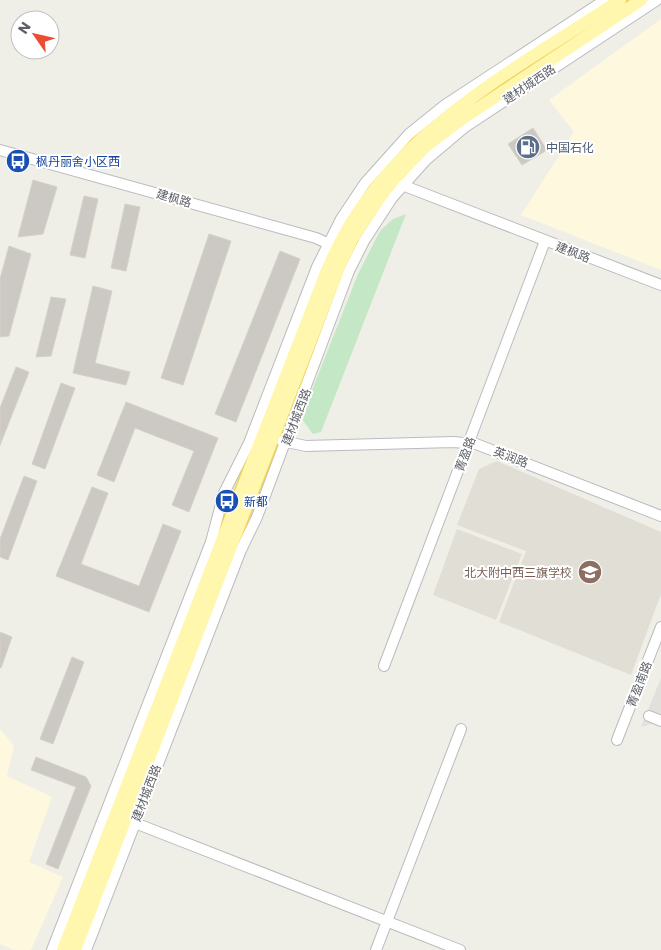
<svg xmlns="http://www.w3.org/2000/svg" width="661" height="950" viewBox="0 0 661 950" font-family="Poppins,'Noto Sans SC',sans-serif">
<style>
.commercial{fill:#fef8de}
.industrial{fill:#e2e0db}
.education{fill:#e0ded5}
.green{fill:#c4e7c6}
.building{fill:#ccc9c4;stroke:#d5d1c5}
.lines{fill:none;stroke-linecap:round;stroke-linejoin:round}
.minor-casing{stroke:#b9bbc0;stroke-width:12}
.major-casing{stroke:#f1d25f;stroke-width:15}
.minor{stroke:#fff;stroke-width:10}
.major{stroke:#fff7ad;stroke-width:12}
.labels{text-anchor:middle;dominant-baseline:central;stroke-width:4;stroke-linejoin:round;paint-order:stroke}
.street-label{font-size:12px;fill:#5e6167;stroke:#fff}
.service-label{font-size:12px;fill:#4e5e75;stroke:#fff;text-anchor:start}
.transit-label{font-size:12px;fill:#164399;stroke:#fff;text-anchor:start}
.education-label{font-size:12px;fill:#785e54;stroke:#fff;text-anchor:end}
</style>
<rect width="100%" height="100%" fill="#f0efe7"/>
<path class="commercial" d="M661,19v251l-140,-55 53,-83 -25,-32z
M0,729l14,17 -7,30 45,21 -23,65 34,15 -32,73h-17l-14,-6z"/>
<path class="industrial" d="M661,678v43l-20,6z"/>
<path class="education" d="M497,461l164,71v62l-30,81 -132,-53 27,-71 -69,-26 22,-56z
M457,529l65,25 -26,66 -63,-25z"/>
<path class="green" d="M406,214l-85,218 -8,2 -12,-16 57,-144 22,-43 13,-12z"/>
<path class="building" d="M533,128l14,22 -25,15 -14,-21z
M33,180l24,7 -14,47 -25,3z
M84,196l14,3 -13,59 -15,-3z
M125,204l15,3 -14,64 -15,-3z
M209,234l22,7 -48,144 -22,-7z
M9,246l22,8 -22,82 -9,1v-58z
M280,251l20,8 -64,163 -21,-8z
M93,286l19,5 -17,72 35,9 -4,13 -53,-12z
M51,297l15,2 -15,57 -15,1z
M16,367l13,5 -29,73v-37z
M61,383l14,5 -30,81 -13,-5z
M126,402l92,36 -29,74 -17,-7 22,-54 -59,-23 -21,54 -17,-7z
M24,476l13,5 -29,79 -8,-3v-18z
M92,487l16,6 -27,71 58,22 24,-62 18,7 -32,81 -93,-36z
M0,632l12,5 -11,31h-1z
M72,657l12,5 -31,82 -13,-5z
M36,757l50,20 5,9 -33,83 -12,-5 30,-77 -45,-17z"/>
<g class="lines">
<g class="minor-casing">
<path id="minor" d="M0,150l316,88 17,8
M402,185l259,100
M282,441l24,5 147,-4 23,2 185,72
M384,666l161,-425
M649,716l12,5
M617,740l44,-113
M135,823l325,127
M52,950l159,-408 13,-49 25,-50 68,-176 24,-48 24,-36 44,-49 36,-29 160,-105
M86,950l155,-400 16,-33 92,-246 15,-30 28,-43 34,-38 39,-33 192,-127
M376,950l85,-221"/>
</g>
<g class="major-casing">
<path id="major" d="M63,950l263,-677c55,-136 178,-196 294,-273
M75,950l264,-683 13,-28 25,-38 18,-23 31,-32 36,-27 179,-119"/>
</g>
<use href="#minor" class="minor"/>
<use href="#major" class="major"/>
</g>
<defs>
<g id="fuel-disc" transform="scale(1.25)"><circle r="9.5" fill="#5c6f8a" stroke="#fff"/><path d="M-5.5-6h7V0h2V4h1.3V-2.5L3-4.5l.8-.8L6-3V5H2.5V1h-1V6h-7ZM-4.2-4.7v3.2H.2V-4.7Z" fill="#fff"/></g>
<g id="bus-disc" transform="scale(1.25)"><circle r="9.5" fill="#1a4fb4" stroke="#fff"/><path d="M-5-6H5V4H4V6H2V4H-2V6H-4V4H-5ZM-3.5-4V0h7V-4ZM-3.5 1.2v1.5H-2V1.2ZM2 1.2v1.5H3.5V1.2Z" fill="#fff"/></g>
<g id="school-disc" transform="scale(1.25)"><circle r="9.5" fill="#8d6e63" stroke="#fff"/><path d="M0-5L7-2L0 1L-7-2ZM-4 1L0 2.5L4 1V4Q0 6-4 4Z" fill="#fff"/></g>
</defs>
<g fill-rule="evenodd">
<use href="#fuel-disc" x="528" y="147"/>
<use href="#bus-disc" x="18" y="161"/>
<use href="#bus-disc" x="227" y="501"/>
<use href="#school-disc" x="590" y="572"/>
</g>
<g class="labels">
<g class="street-label">
<text transform="translate(529 84) rotate(-34)">建材城西路</text>
<text transform="translate(174 198) rotate(16)">建枫路</text>
<text transform="translate(573 252) rotate(21)">建枫路</text>
<text transform="translate(296 417) rotate(-69)">建材城西路</text>
<text transform="translate(465 454) rotate(-69)">菁盈路</text>
<text transform="translate(511 457) rotate(21)">英润路</text>
<text transform="translate(639 684) rotate(-69)">菁盈南路</text>
<text transform="translate(146 793) rotate(-69)">建材城西路</text>
</g>
<g class="service-label">
<text x="546" y="147">中国石化</text>
</g>
<g class="transit-label">
<text x="36" y="161">枫丹丽舍小区西</text>
<text x="244" y="501">新都</text>
</g>
<g class="education-label">
<text x="572" y="572">北大附中西三旗学校</text>
</g>
</g>
<g transform="translate(35 35) rotate(304)"><circle r="24" fill="#ffffff" stroke="#bfc0c2"/>
<path d="M0-4L9 19L0 12L-9 19Z" fill="#e94e34"/>
<text y="-8" font-size="14" font-weight="bold" text-anchor="middle" fill="#5e6167">N</text>
</g>
</svg>
